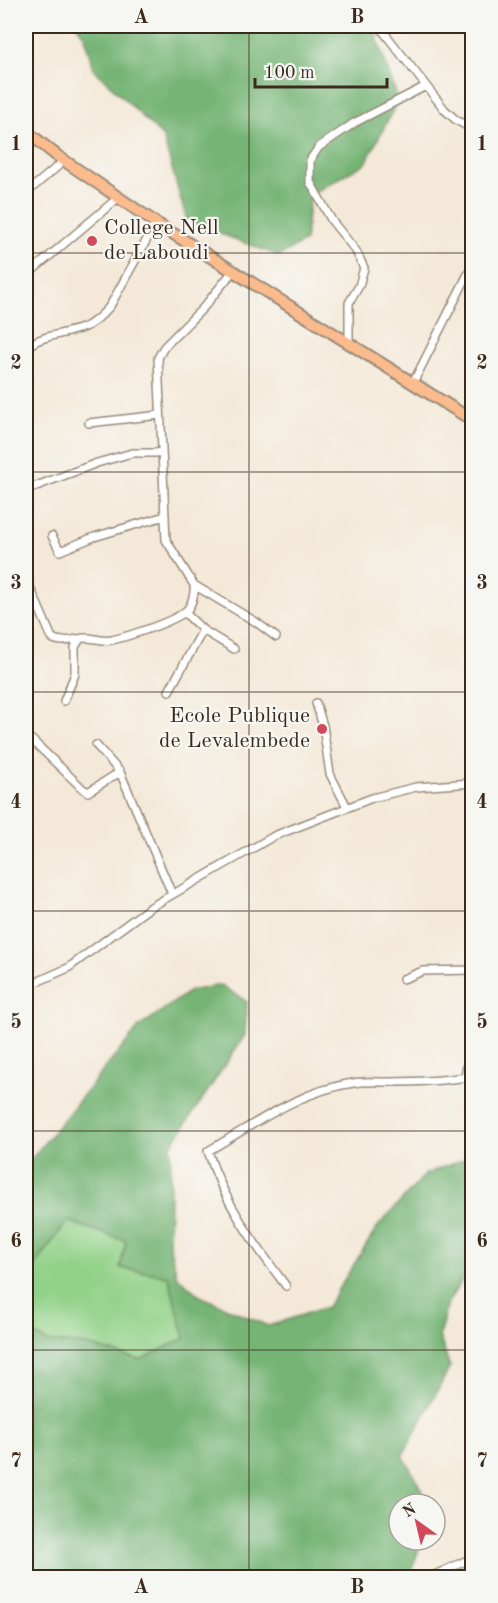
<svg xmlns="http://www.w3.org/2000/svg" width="498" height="1603" viewBox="0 0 498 1603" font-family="'Old Standard TT',serif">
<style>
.green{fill:#92d288;stroke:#667e53;stroke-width:1.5}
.forest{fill:#75b474;stroke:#586f49;stroke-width:1.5}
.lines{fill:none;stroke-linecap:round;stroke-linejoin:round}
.minor-casing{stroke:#988a7b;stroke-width:10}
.primary-casing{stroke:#988a7b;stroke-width:14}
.minor{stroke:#fff;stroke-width:7}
.primary{stroke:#fbbb8c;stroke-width:10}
.grid{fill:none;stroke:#3b2a1e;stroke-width:1.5;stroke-opacity:0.55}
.poi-dot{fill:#d1495b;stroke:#f6f6f2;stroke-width:2}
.labels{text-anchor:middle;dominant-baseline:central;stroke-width:4.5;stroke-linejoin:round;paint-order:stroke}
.poi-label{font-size:22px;fill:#3b2a1e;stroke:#f6f6f2;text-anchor:start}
.neatline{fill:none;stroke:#3b2a1e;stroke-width:2}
.grid-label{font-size:20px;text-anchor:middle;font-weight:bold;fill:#3b2a1e}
</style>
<rect width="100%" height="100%" fill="#f6f6f2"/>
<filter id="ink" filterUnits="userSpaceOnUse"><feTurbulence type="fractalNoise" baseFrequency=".0167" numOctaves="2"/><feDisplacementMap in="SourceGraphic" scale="12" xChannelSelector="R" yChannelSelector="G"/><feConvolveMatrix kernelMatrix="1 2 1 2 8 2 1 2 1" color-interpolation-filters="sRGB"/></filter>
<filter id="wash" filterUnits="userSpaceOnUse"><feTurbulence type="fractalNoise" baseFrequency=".008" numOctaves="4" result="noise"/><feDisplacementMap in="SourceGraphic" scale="24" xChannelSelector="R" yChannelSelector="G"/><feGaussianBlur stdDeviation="1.35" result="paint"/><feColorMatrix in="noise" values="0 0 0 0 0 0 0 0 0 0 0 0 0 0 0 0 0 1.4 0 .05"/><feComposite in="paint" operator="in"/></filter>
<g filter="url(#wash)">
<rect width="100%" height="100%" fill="#f4e9d8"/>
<path class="green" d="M67,1221l59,20 -6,27 48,8 17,62 -45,22 -53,-15 -39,-3 -22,-12v-43l7,-18z"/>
<path class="forest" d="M77,26h296l25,74 -32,63 -56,32 -5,46 -26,15 -92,-35 -24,-84 -70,-69 -9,-33z
M221,985l26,17 -2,33 -74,111 -2,98 8,32 23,20 68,30 59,-19 52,-82 47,-51 46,-18v108l-25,40 -8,32 11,31 -47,88 26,49h-30v36h23l-11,32v5h-385v-247l22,12 39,3 53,15 45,-22 -17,-62 -48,-8 6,-27 -59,-20 -34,48 -7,18v-125l6,-4 107,-131 51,-36z"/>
</g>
<g filter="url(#ink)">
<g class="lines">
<g class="minor-casing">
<path id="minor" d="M379,26l66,84 11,10 16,9
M26,193l38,-32
M26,276l93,-79
M349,342v-39l10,-17 5,-18 -8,-17 -24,-30 -22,-39v-22l9,-13 35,-24 72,-37
M26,348c16,-15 44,-13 63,-23 8,-5 15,-12 21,-19l46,-83
M413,383l59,-117
M89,423l71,-8
M26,490l71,-27 35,-10h24l6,-2
M52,536l8,15 34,-14 71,-21
M26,578l26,60c9,6 21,1 32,0 9,-1 18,4 28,2 17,-4 61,-18 74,-29 6,-6 9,-18 8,-26l-28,-45 -8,-182 6,-11 39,-39 31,-38
M194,585l62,37 20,15
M184,612l19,18 31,19
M169,691l34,-61
M64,701l11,-27v-27l5,-8
M316,703l7,23 7,48 17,33
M32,740l51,49 5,3 32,-20
M96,745l24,27 52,122
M403,979l20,-8 49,-1
M26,984l13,-3 29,-13 81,-60 125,-72 98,-38 44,-11 56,-4
M465,1077l7,-39
M286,1286c-31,-41 -63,-85 -78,-135 47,-27 91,-60 145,-68 12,-2 25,-1 37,-1 28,0 55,-1 82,-6
M428,1578l44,-20"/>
</g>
<g class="primary-casing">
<path id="primary" d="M26,131l30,24 100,68 316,197"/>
</g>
<use href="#minor" class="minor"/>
<use href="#primary" class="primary"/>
</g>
</g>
<path class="grid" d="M249,26v1552M26,253h446M26,472h446M26,692h446M26,911h446M26,1131h446M26,1350h446"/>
<g class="poi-dot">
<circle cx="92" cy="241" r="6"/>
<circle cx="322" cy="729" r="6"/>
</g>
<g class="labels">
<g class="poi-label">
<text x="104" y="228">College Nell<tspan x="104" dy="25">de Laboudi</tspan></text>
<text x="310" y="716" text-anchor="end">Ecole Publique<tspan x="310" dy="25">de Levalembede</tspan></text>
</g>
</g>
<rect width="498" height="1603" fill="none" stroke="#f6f6f2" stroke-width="66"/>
<g transform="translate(417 1522) rotate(326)"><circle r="28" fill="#f6f6f2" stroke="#aba49d" stroke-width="1.5"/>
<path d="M0-4.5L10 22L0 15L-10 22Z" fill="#d1495b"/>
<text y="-9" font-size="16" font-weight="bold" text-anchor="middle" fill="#3b2a1e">N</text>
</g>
<path d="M255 78v9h132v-9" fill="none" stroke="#3b2a1e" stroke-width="3"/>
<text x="264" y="78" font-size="18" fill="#3b2a1e" stroke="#f6f6f2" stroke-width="4.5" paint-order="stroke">100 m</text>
<rect x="33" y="33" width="432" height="1537" class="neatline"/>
<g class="grid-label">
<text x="141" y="23">A</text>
<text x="357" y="23">B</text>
<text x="16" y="150">1</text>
<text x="482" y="150">1</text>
<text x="16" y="369">2</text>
<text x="482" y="369">2</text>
<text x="16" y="589">3</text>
<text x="482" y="589">3</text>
<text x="16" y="808">4</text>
<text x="482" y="808">4</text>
<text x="16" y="1028">5</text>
<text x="482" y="1028">5</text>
<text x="16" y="1247">6</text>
<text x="482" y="1247">6</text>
<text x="16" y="1467">7</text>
<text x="482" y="1467">7</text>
<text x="141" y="1593">A</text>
<text x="357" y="1593">B</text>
</g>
</svg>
